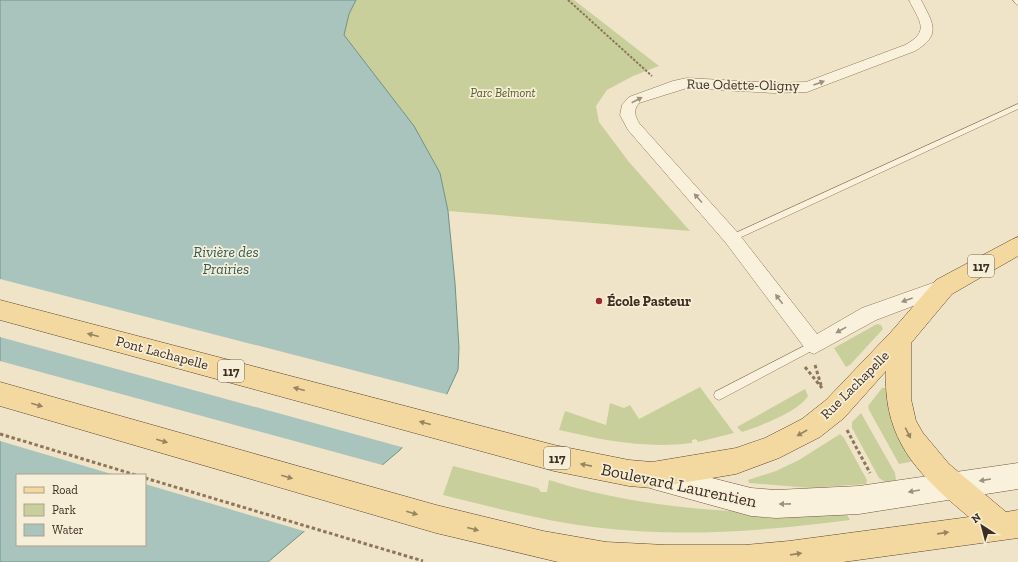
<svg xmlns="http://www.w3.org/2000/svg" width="1018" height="562" viewBox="0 0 1018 562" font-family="'Zilla Slab',serif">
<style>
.green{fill:#c9cf9b}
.water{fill:#a9c4bc;stroke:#6f938a;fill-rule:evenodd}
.pier{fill:#f0e4c8}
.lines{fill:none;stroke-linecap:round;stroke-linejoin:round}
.lane-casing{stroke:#8d765c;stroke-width:1}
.street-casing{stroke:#8d765c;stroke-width:1}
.secondary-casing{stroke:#6f573f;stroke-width:1}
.primary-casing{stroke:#5b4430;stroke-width:1}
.path-far1{stroke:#8d765c;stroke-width:2;stroke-dasharray:2.5 1.5;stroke-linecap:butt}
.path{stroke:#8d765c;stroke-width:3;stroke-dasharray:3.5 2.5;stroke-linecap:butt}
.lane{fill:#faf1dc;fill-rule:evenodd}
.street{fill:#faf1dc;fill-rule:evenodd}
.secondary{fill:#faf1dc;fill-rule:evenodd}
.primary{fill:#f3d9a0;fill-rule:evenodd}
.oneway{fill:#9c907e}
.oneway2{fill:#988460}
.poi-dot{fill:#9e2a2b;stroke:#f7eed8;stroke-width:1.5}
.labels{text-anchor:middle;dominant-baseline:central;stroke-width:3.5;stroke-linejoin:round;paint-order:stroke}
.far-park-label{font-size:12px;font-style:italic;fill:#4d5a26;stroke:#f7eed8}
.shield{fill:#f7eed8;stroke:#756857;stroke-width:1}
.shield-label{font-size:13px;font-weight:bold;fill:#3d2e20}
.street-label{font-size:14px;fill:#3d2e20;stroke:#f7eed8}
.poi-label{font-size:14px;font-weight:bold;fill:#3d2e20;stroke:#f7eed8;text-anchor:start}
.water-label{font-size:15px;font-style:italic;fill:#2f5d5a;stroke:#f7eed8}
.near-street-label{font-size:17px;fill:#3d2e20;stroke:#f7eed8}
</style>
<rect width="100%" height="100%" fill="#f0e4c8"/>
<path class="green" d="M356,0h218l85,66 -26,10 -26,14 -11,16 3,16 30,40 61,69 -242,-20 -8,-38 -96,-138 5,-21z
M877,324l4,1 2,4 -33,36 -4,2 -12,-19z
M700,387l34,46 -36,9 -2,-3 -4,1v3c-45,6 -90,-3 -133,-13l6,-19 41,14 4,-22 14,5 6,-3 9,14z
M882,388h5l28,73 -16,3 -30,-54 -1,-4z
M805,389l3,7c-10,16 -48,30 -66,36l-5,-5z
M861,413l34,60 1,7 -11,2 -6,-4 -27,-50v-6z
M840,434l4,4 23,42 -1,4 -56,4 -61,-5 -1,-3 28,-9 23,-11z
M453,466l85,22 3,4h6l2,-12c99,31 195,34 297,33l4,7c-87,11 -170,18 -257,7 -51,-6 -101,-20 -150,-32z"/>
<path class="water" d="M0,0h356l-7,14 -5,21 70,91 26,47 8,38 7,72 4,65 -1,22 -13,28 -45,52 -132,112h-268zM17,475h128v70h-128z"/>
<path class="pier" d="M0,279l449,116 -19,25 -25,28 -405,-111z
M0,361l386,105 -79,66 -162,-48v-9h-30l-115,-34z"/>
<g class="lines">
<g class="lane-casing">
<path id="lane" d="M1013,0h5v5l-2,-1z
M1018,104v5l-283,131h-6l-1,-2 1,-2z
M814,341l3,1 2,3 -2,3 -94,50 -4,2 -4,-2 -1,-3 1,-3z"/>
</g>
<g class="street-casing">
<path id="street" d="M909,0h12c12,23 21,35 -6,51l-108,41 -33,1 -87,-5 -48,15c-6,7 -4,13 0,20l99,110 79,101 45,-26 82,-29 6,3 3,5 -3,5 -74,28 -62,34 -7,-3 -81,-108 -98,-113 -8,-15 2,-10 7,-8 44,-16 14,-3 87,5 32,-1 99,-37c26,-14 14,-24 4,-45z"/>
</g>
<g class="secondary-casing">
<path id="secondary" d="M653,463l98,25 25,2 83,-4 159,-23v26l-159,25 -83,4 -25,-2 -98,-27 -9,-4 -4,-9 4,-9z"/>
</g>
<g class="primary-casing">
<path id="primary" d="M1018,237v19l-66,38 -41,49v56l5,22 7,12 26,31 57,48 12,-2v28l-175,24h-285l-122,-29 -436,-127v-24l436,123 107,26 63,11 60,3h79l44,-4 180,-24c-51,-42 -86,-77 -83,-146l-42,47 -24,19 -41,21 -43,16 -84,14 -23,-2 -75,-15 -554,-151v-20l554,145 75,15 23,2 84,-14 29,-10 37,-19 24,-19 65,-68 45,-52 75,-40z"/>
</g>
<path class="path-far1" d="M568,0l84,76"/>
<path class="path" d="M815,365l6,20
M805,367l17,21
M847,430l23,43
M0,434l136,41
M145,478l278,83"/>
<use href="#lane" class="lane"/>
<use href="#street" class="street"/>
<use href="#secondary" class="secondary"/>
<use href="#primary" class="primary"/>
</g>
<defs><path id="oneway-solid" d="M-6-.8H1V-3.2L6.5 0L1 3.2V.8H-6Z"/></defs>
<g class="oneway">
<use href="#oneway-solid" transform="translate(819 83) rotate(-20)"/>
<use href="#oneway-solid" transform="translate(637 100) rotate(-28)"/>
<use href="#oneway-solid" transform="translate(698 198) rotate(-132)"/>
<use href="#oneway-solid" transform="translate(779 299) rotate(-127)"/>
<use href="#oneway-solid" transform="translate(907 300) rotate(160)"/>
<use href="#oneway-solid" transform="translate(841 330) rotate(151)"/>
<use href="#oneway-solid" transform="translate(985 480) rotate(171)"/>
<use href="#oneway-solid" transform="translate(914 491) rotate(170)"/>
<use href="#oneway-solid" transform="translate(785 504) rotate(179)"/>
</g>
<g class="oneway2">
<use href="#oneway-solid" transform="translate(93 335) rotate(-165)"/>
<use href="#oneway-solid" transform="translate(299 389) rotate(-165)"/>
<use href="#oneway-solid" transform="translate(37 405) rotate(16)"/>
<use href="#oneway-solid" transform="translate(425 423) rotate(-165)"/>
<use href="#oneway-solid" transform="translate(802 433) rotate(150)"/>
<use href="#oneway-solid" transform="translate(908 433) rotate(63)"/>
<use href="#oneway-solid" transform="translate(162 441) rotate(16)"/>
<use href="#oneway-solid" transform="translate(586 465) rotate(-169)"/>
<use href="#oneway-solid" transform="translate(287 477) rotate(16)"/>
<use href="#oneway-solid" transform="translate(412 513) rotate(16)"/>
<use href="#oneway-solid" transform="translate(473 529) rotate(15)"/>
<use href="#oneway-solid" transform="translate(943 533) rotate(-8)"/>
<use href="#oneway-solid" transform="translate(796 554) rotate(-8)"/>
</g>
<circle class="poi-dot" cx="599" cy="301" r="4"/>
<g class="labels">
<g class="far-park-label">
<text x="503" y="93">Parc Belmont</text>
</g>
<g class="shield">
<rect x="968" y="255" width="26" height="22" rx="3"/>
<rect x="218" y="360" width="26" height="22" rx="3"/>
<rect x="544" y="447" width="26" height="22" rx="3"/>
</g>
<g class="shield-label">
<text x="981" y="266">117</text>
<text x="231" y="371">117</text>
<text x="557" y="458">117</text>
</g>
<g class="street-label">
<text transform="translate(743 85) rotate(1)">Rue Odette-Oligny</text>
<text transform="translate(162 353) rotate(15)">Pont Lachapelle</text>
<text transform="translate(855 385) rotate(-45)">Rue Lachapelle</text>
</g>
<g class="poi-label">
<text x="607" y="301">École Pasteur</text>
</g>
<g class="water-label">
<text x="226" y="252">Rivière des<tspan x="226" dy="17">Prairies</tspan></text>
</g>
<g class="near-street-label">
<text transform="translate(679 485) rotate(12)">Boulevard Laurentien</text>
</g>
</g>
<rect x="16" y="474" width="130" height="72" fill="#f7eed8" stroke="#ada18e"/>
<rect x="24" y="487" width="20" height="6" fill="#f3d9a0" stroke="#ada18e"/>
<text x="52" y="494" font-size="12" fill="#3d2e20">Road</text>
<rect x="24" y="504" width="20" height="12" fill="#c9cf9b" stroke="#ada18e"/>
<text x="52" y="514" font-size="12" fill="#3d2e20">Park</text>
<rect x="24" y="524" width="20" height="12" fill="#a9c4bc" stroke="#ada18e"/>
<text x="52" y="534" font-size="12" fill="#3d2e20">Water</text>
<g transform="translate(982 526) rotate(324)" stroke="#f7eed8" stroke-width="3" paint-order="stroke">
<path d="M0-3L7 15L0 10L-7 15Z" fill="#3d2e20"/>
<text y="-6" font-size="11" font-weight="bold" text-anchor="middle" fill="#3d2e20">N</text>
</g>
</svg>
